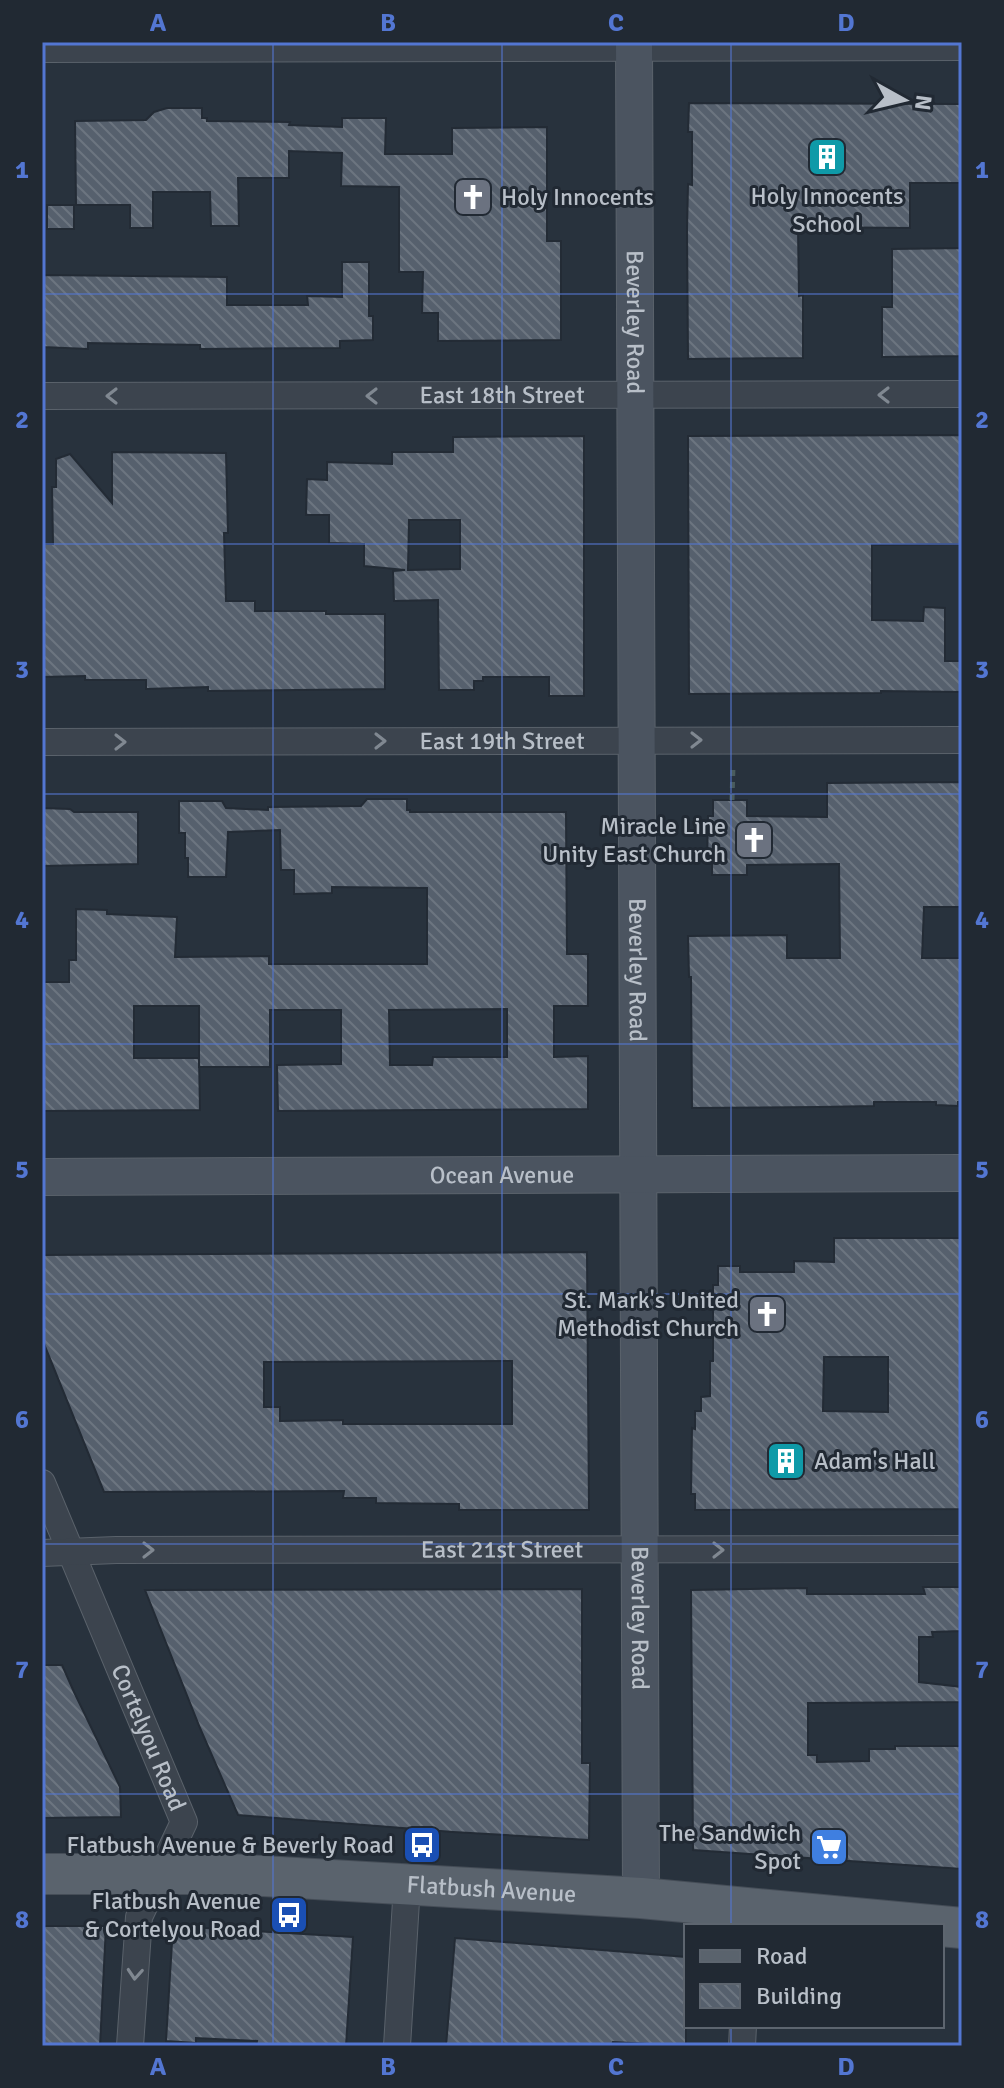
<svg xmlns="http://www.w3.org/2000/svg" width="1004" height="2088" viewBox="0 0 1004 2088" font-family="Signika,sans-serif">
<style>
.building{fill:url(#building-back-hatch);stroke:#232b35;stroke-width:2;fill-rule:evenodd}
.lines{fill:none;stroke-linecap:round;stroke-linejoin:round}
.street-casing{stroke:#5a626b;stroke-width:28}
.secondary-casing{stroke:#5a626b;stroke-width:38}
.primary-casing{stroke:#454d57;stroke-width:42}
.path{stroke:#4a5c5d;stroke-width:5;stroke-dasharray:6 6;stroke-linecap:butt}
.street{stroke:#3c444e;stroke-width:26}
.secondary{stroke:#4b5460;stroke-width:36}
.primary{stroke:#5a636d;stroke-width:40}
.oneway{stroke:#808891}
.grid{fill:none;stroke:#5376d2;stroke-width:2;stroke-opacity:0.55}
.labels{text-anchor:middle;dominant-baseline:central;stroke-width:6;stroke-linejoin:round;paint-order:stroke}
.poi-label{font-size:24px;fill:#b8bfc8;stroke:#212933;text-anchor:end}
.street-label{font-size:24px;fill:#b8bfc8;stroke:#212933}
.neatline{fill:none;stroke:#5376d2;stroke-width:3}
.grid-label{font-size:26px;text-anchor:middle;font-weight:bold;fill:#5376d2}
</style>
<defs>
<pattern id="building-back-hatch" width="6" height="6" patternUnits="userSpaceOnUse" patternTransform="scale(2)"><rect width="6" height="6" fill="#56606d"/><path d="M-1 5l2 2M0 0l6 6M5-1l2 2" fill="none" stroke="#6c7580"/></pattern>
</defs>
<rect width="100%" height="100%" fill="#28323d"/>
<path class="building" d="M689,103l273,1v79h-52v45l-112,-1 1,69 4,-1v63l-115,1 -1,-129 1,-46 4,1v-53h-4z
M167,108h35v10h5v3l83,1 -1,3 53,2v-9h44l-1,36h67v-26l95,-1v114h14v99l-123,1v-28h-16l1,-41h-24v-85l-58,-1 1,-33 -53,-2v27h-51l1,48h-28l-1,-34h-57v36h-23v-23h-54l-1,-84 71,-1 8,-8z
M47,205h27v24h-27z
M962,248v108l-80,1v-50h10v-58z
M342,262h27v54h4v24l-33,1v7l-140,1v-4l-112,-2v6l-46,-2v-72l185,2v28h81l-1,-9 35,1z
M962,435v109l-90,1v75l51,1 1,-14 21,1v53h17v31l-81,-1v2l-192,1 -1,-258z
M584,436v260h-35v-19h-66v4h-9v9h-35l-1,-90 -44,1 -1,-30 12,-1 -41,-4v-22l-35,-1v-28h-23l1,-36 20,1v-18l65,2v-12h61v-15zM409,520h51v49l-52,1z
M112,452l114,1 2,80h-4l2,68h29v10h71v3h59v75l-177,2v-4l-62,2v-9h-61v-4l-43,1v-133h11l-1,-57h4v-28l14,-5 42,49z
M962,782v125h-38l-2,51h40v144h-4v4l-22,-1v-3h-62v4l-55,1 -127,1 -1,-131h-2l-1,-41 99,-1v23h53l-1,-94 -92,1v10h-35v-11h-5l1,-48h5v-16h34v16l80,1v-34z
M367,799h40v11h3v2h156l1,142h21v52h-34v51l34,-1v53l-310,2 -1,-46 64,-1v-54h-71v57h-71v-9l1,52 -158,1v-129h27v-22h7v-51l31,1v4l70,3 -2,40 94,-1v8h158v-76l-95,-1v6l-38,1v-24h-13l-1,-40 -52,2 -2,45h-38v-19h-3v-25h-6v-32h43l4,7 42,2v-3l93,-1zM134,1006h65v52h-65zM507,1009v48h-74l-1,8h-42l-1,-55z
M42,808l28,1 4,3h64v52l-96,2z
M834,1238h128v271l-267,1v-16h-4l1,-66 3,1v-18h6v-14l9,-1v-35h3v-76h5v-19h22v6h54v-11l40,1zM824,1357h64v55l-65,-1z
M587,1252l2,258h-130v-6l-83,-1v-5h-33l1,-7 -240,1 -62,-153v-84zM512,1361v63h-169v-4l-63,1v-14h-16v-45z
M923,1587h39v44l-30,1 1,5h-14v45l43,5v15l-154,1v52h9v7l52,-1v-12h26v-3h67v123l-269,-19 -2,-260 116,-2v6h118z
M582,1589v174h8l-1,77 -136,-8 -215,-17 -38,-87 -55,-138z
M42,1665h20l12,27 46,95 1,30 -79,1z
M42,1926h64l-6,120h-58z
M173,1926l180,11 -7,109h-90l1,-5 -61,-3v5l-30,-2z
M455,1938l231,19v89l-73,-4 -1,4h-166z"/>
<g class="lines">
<g class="street-casing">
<g id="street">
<path d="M42,49l920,-2"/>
<path id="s1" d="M42,396l920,-2"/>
<path id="s2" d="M42,742l920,-2"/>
<path id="s3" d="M42,1483l142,339 -45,95 -9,129"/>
<path id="s4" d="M42,1553l74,-3 846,-1"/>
<path d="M397,2046l10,-161"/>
<path d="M742,2046l1,-20"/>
</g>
</g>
<g class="secondary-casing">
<g id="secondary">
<path id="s5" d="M634,42l7,1856"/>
<path id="s6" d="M42,1177l920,-4"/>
</g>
</g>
<g class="primary-casing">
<g id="primary">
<path id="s7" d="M42,1874h187l412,24 321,30"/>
</g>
</g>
<path class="path" d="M732,800l1,-34"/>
<use href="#street" class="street"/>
<use href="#secondary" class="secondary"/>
<use href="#primary" class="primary"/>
</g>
<defs><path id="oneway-chevron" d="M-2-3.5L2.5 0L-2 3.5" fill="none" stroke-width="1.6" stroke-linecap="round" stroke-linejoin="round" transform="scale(2)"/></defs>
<g class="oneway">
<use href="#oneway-chevron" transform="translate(884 395) rotate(180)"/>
<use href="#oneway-chevron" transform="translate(112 396) rotate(180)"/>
<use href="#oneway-chevron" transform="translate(372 396) rotate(180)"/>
<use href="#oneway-chevron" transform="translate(696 740)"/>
<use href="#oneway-chevron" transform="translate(380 741)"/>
<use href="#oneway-chevron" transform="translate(120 742)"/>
<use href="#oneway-chevron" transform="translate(148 1550)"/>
<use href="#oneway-chevron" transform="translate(718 1550)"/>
<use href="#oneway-chevron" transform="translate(135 1974) rotate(94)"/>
</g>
<path class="grid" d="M273,42v2004M502,42v2004M731,42v1884M42,294h920M42,544h920M42,794h920M42,1044h920M42,1294h920M42,1544h920M42,1794h920M731,2026v20"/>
<defs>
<g id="building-square" transform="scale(2)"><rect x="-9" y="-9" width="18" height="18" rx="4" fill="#0f9aa8" stroke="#212933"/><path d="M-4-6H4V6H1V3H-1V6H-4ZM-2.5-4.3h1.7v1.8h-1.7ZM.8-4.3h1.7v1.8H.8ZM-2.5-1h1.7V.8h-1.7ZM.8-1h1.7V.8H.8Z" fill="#fff"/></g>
<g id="church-square" transform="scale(2)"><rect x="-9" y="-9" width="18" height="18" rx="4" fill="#6b7280" stroke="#212933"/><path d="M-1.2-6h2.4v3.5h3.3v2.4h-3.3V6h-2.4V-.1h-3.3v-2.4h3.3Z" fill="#fff"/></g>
<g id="bus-square" transform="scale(2)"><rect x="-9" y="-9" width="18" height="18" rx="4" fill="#1a4fb4" stroke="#212933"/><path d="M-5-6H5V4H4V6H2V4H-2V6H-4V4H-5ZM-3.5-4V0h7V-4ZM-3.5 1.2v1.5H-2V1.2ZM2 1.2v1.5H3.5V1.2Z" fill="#fff"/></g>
<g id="supermarket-square" transform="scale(2)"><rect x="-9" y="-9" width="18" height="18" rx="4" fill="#3f7fe0" stroke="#212933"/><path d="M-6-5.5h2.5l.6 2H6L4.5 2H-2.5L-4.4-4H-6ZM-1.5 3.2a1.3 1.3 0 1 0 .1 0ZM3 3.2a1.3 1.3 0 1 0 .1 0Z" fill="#fff"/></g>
</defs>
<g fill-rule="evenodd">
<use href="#building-square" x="827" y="157"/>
<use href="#church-square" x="473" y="197"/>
<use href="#church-square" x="754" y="840"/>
<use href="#church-square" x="767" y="1314"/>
<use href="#building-square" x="786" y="1461"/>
<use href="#bus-square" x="422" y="1845"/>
<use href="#supermarket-square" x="829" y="1847"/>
<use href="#bus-square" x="289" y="1915"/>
</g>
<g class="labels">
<g class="poi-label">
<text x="827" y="196" text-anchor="middle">Holy Innocents<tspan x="827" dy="28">School</tspan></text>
<text x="501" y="197" text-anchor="start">Holy Innocents</text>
<text x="726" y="826">Miracle Line<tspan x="726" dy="28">Unity East Church</tspan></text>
<text x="739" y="1300">St. Mark's United<tspan x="739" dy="28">Methodist Church</tspan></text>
<text x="814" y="1461" text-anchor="start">Adam's Hall</text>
<text x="801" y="1833">The Sandwich<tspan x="801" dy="28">Spot</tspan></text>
<text x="394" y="1845">Flatbush Avenue &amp; Beverly Road</text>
<text x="261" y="1901">Flatbush Avenue<tspan x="261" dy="28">&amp; Cortelyou Road</tspan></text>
</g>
<g class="street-label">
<text stroke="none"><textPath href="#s5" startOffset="280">Beverley Road</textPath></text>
<text stroke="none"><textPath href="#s1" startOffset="460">East 18th Street</textPath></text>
<text stroke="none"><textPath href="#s2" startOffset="460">East 19th Street</textPath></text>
<text stroke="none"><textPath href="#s5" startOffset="928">Beverley Road</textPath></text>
<text stroke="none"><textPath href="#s6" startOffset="460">Ocean Avenue</textPath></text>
<text stroke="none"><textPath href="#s4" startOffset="460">East 21st Street</textPath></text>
<text stroke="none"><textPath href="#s5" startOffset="1576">Beverley Road</textPath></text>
<text stroke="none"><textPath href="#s3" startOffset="276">Cortelyou Road</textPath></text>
<text stroke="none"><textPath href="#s7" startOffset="450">Flatbush Avenue</textPath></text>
</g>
</g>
<rect width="1004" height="2088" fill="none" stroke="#212933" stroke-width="88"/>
<rect x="684" y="1924" width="260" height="104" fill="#212933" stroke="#5d656f" stroke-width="2"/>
<rect x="700" y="1950" width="40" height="12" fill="#5a636d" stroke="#5d656f" stroke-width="2"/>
<text x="756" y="1964" font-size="24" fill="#b8bfc8">Road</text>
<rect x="700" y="1984" width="40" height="24" fill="url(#building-back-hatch)" stroke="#5d656f" stroke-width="2"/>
<text x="756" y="2004" font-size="24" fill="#b8bfc8">Building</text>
<g transform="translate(904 100) rotate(98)" stroke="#212933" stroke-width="6" paint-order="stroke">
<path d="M0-6L14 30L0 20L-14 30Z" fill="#b8bfc8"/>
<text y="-12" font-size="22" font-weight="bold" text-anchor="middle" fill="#b8bfc8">N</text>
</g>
<rect x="44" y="44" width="916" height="2000" class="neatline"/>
<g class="grid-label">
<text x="158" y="31">A</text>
<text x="388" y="31">B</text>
<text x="616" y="31">C</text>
<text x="846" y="31">D</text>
<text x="22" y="178">1</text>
<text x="982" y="178">1</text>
<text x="22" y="428">2</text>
<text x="982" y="428">2</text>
<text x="22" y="678">3</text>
<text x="982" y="678">3</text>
<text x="22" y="928">4</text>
<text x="982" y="928">4</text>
<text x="22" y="1178">5</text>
<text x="982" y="1178">5</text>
<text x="22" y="1428">6</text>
<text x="982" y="1428">6</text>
<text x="22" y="1678">7</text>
<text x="982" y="1678">7</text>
<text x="22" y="1928">8</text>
<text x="982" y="1928">8</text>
<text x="158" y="2075">A</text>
<text x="388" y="2075">B</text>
<text x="616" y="2075">C</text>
<text x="846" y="2075">D</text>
</g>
</svg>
